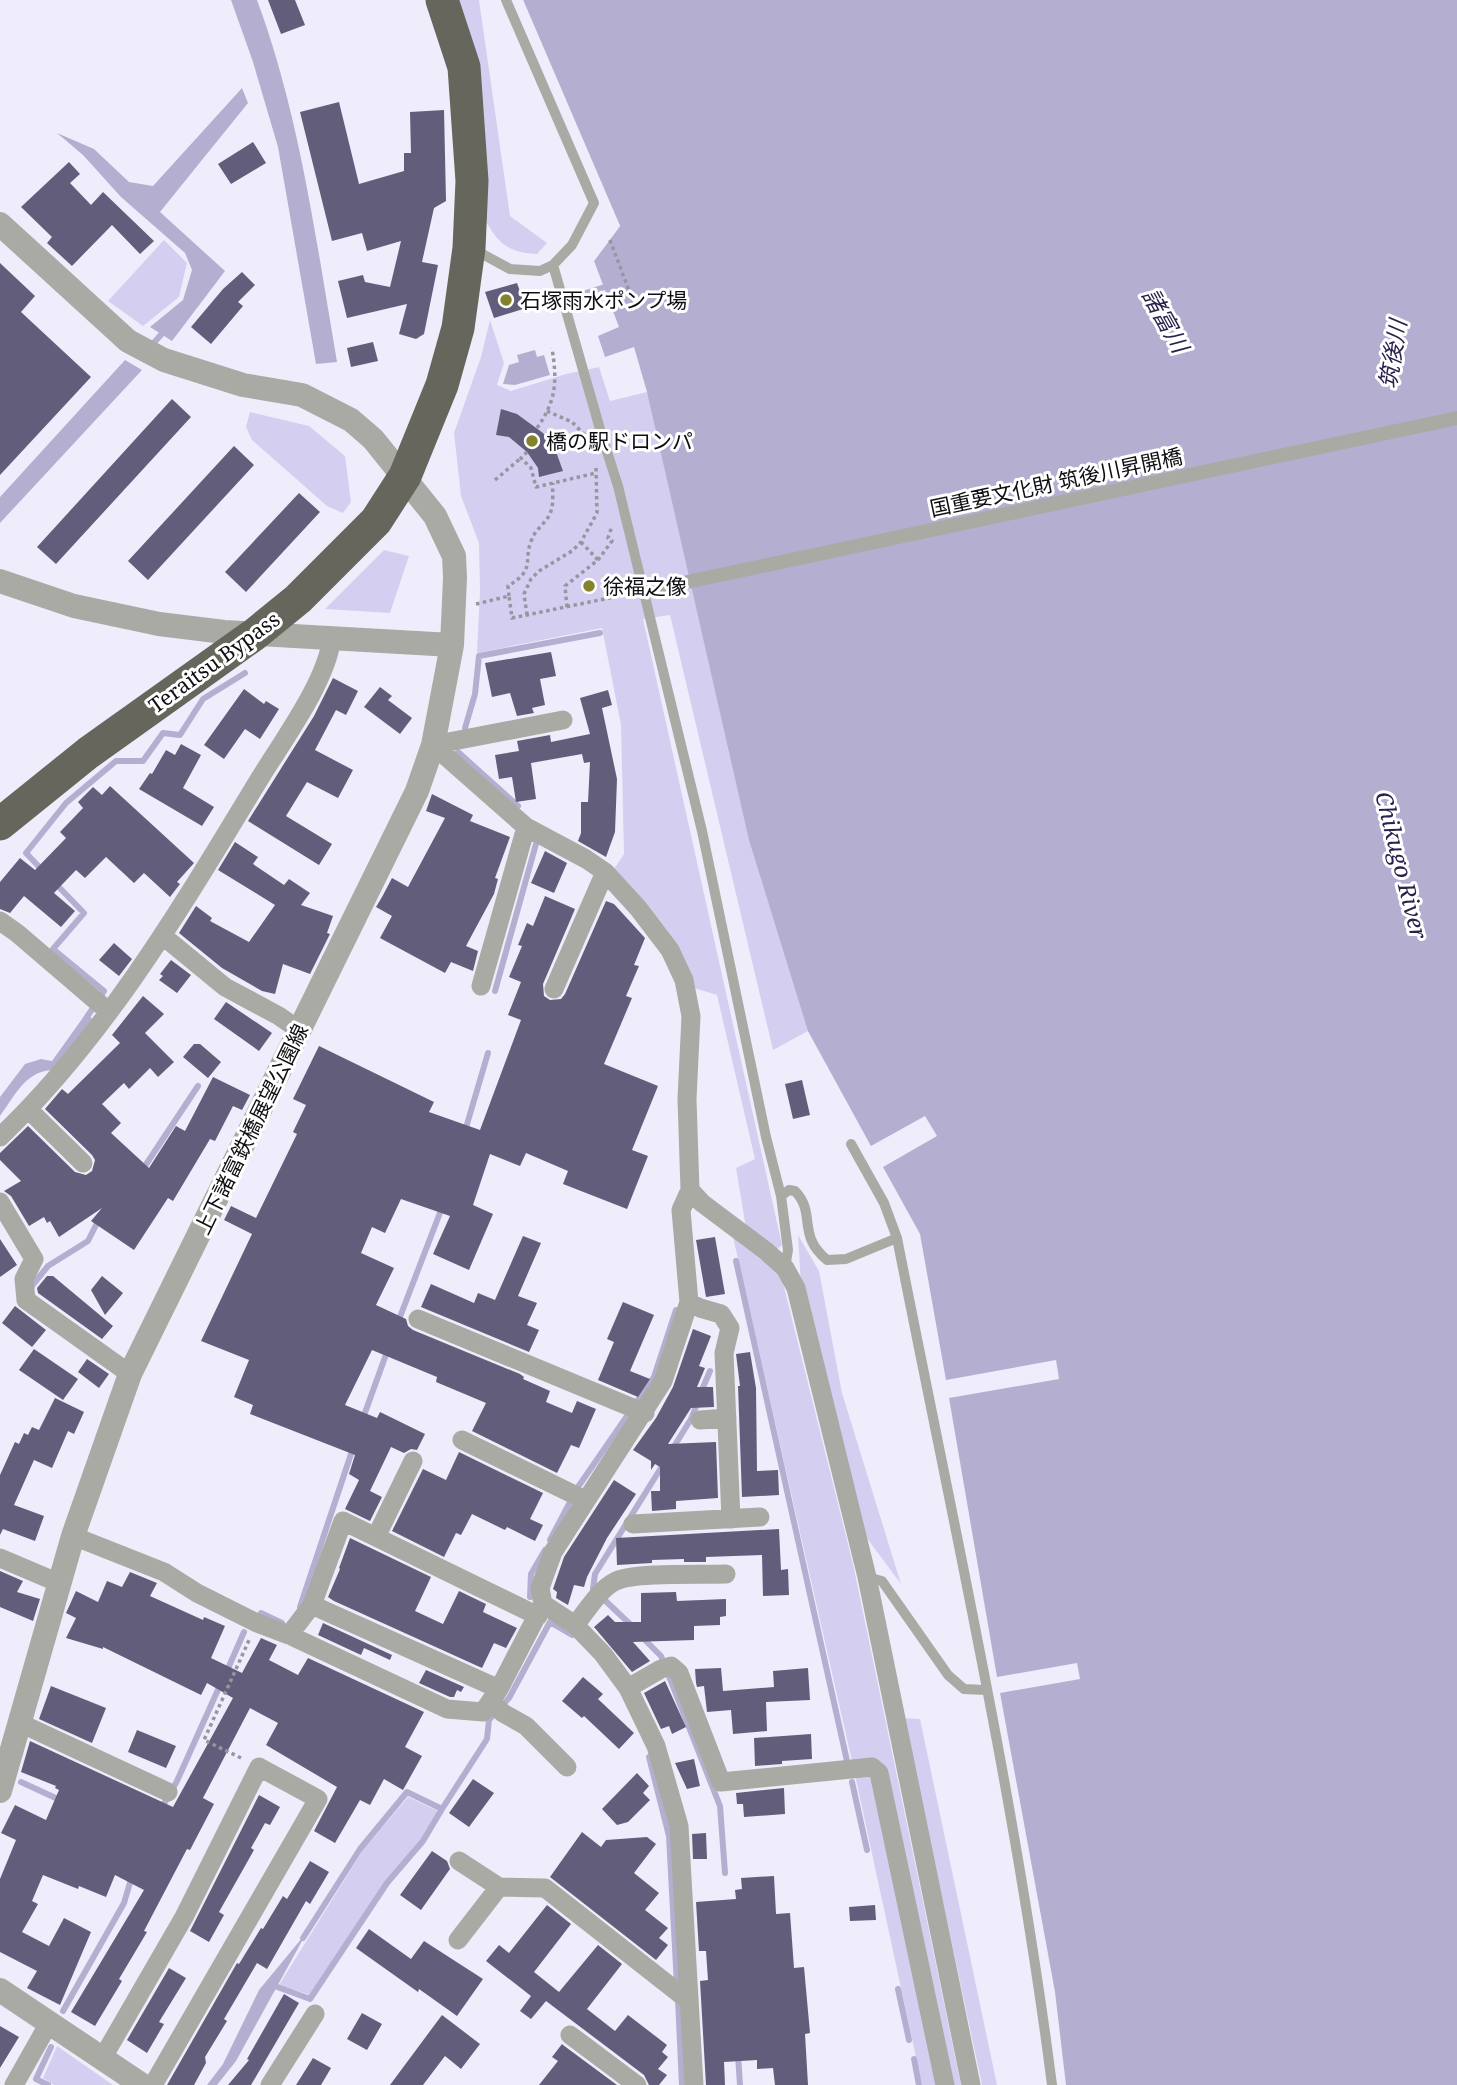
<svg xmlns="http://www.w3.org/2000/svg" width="1457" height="2085" viewBox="0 0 1457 2085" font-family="'Noto Serif','Noto Sans JP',serif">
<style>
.green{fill:#d4cff0}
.water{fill:#b4afd1}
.pier{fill:#efedfb}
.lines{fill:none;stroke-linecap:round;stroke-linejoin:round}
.stream{stroke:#b4afd1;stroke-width:6}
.building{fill:#635d7c}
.path{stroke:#9795a0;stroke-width:3.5;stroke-dasharray:3.5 3.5;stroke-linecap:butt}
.service{stroke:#aaaaa4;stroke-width:10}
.pedestrian{stroke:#aaaaa4;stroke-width:14}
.minor{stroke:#aaaaa4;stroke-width:19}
.tertiary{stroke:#aaaaa4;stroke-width:24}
.trunk{stroke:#66665c;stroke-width:33}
.poi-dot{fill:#83832d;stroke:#fff;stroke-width:2.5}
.labels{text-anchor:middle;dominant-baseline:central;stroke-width:6;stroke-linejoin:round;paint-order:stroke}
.poi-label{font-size:21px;fill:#0f0e13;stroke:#fff;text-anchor:start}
.street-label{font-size:21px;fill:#0f0e13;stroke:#fff}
.water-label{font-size:23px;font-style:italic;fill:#2c204c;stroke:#fff}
</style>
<rect width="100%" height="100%" fill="#efedfb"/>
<path class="green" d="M457,0h22l31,216 37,27 -10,11c-35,-1 -43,-17 -58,-46z
M164,240l23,23 -8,34 -36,29 -35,-25z
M490,320l14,43 -7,22 14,6 55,-17 33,-7 11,34 37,-9 150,466 74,288 -63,-115 -35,19 -103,-435 -27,4 139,626 -7,6 78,313 108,521h-39l-70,-324 -119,-524 13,-9 -10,-60 19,-9 -38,-164 -23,-7 -82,-116 12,-18 -3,-129 -19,-97 -125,25 3,-62 -1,-48 -18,-47 -7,-63 27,-76z
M250,412l59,14 36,30 6,46 -8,11 -16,-7 -75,-66 -6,-13z
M384,550l25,6 -19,57 -65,-4z
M798,1235l21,36 23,122 59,191 -35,-47 -65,-252z
M904,1718l16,1 77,366h-15z
M408,1797l30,14 -15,27 -41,48 -72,109 -31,-10 84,-135z
M57,2046l56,39h-59l-11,-7z"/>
<path class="water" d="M231,0h26c43,116 59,240 80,362l-21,2 -38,-217 -25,-85z
M523,0h934v2085h-391l-11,-93 -55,-299 80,-14 -3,-16 -80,14 -48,-279 110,-19 -3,-19 -110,20 -26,-146 -37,-67 54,-31 -12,-20 -54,30 -63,-115 -59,-191 -102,-448 -13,-45 -29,10 -7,-21 21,-9 -25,-66 26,-35z
M242,88l6,15 -88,109 65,59 -53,70 -22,-14 33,-27 9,-30 -7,-17 -64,-56 -38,-42 -26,-22 37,16 35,33 24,4z
M535,350l2,7 7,-2 6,20 -35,10 -12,-1 6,-19 10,-3 -2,-7z
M125,360l17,10 -142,153v-26z
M87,1012l5,7 -37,51c-29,0 -39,24 -55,46v-19l25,-33 16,-5 11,2z
M307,1932l-71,129 -19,24h-10l16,-21 36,-74z"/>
<path class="pier" d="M520,0h3l97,226 -26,35 -2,-4 24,-31z"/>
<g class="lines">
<path class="stream" d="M586,293l25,-8
M151,346l16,-18
M465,728l10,-34 4,-38 121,-23
M458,752l60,54
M44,872l-18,-19 40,-50 50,-42h27l20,-28 17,2 23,-36 42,-26
M54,882l30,31 -31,36 51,42 -19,29
M495,991l41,-147
M465,1131l23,-78
M141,1172l57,-86
M736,1261l111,500
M31,1287l17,-21 40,-25 11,-22
M398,1322l45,-117
M701,1392l9,-21
M362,1421l26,-72
M673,1448l18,-29 7,-17
M550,1540l28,-53 76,-110 22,-67
M530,1597l1,-23 14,-24
M300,1607l53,-159
M261,1613l21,10
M632,1626l-39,-37 2,-15 69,-111
M642,1637l19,19 59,150 5,67
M226,1673l18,-41
M649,1757l20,79 8,149
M21,1782l39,18
M852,1782l15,68
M161,1809l16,-28 44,-98
M303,1938l57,-89 47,-57 35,17 45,-70 2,-19 20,-22 41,-76 22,13
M272,1985l38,14 77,-116 36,-42 19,-32
M898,1989l11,51
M678,1999l4,86
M63,2011l61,-108 8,-27
M738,2055l2,30
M914,2059l5,26
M48,2085l-12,-6 15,-32"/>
</g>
<path class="building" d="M268,0h27l10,25 -24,9z
M339,102l20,82 45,-13v-18h7l-1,-41 34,-2 2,91 -12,7 -12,54 16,3 -14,69 -8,5 -17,-5 8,-30 -60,14 -9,-37 25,-6 2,7 25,5 11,-46 -34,10 -5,-18 -30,8 -32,-129z
M253,142l13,21 -35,21 -13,-20z
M69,162l11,12 -10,9 21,22 12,-13 51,49 -14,13 -28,-29 -40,41 -25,-23 5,-6 -31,-30z
M0,263l35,33 -14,16 70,65 -91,98z
M242,272l13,13 -17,17 5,4 -32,38 -20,-17 32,-38z
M517,283l9,25 -32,10 -9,-26z
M373,342l5,19 -27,6 -4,-19z
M172,399l19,18 -135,147 -19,-17z
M501,409l16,5 26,19 11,13 9,25 -24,6 -1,-9 -11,-16 -18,-15 -13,-2z
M234,446l20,19 -106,115 -20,-19z
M299,493l21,19 -74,80 -21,-20z
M551,652l5,24 -16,3 5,26 -13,3 2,5 -17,3 -7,-23 -18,4 -7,-34z
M333,678l25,13 -12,24 -10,-5 -21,40 38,20 -15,28 -31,-16 -21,34 46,28 -13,21 -71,-44 66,-105z
M380,687l12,9 -4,4 24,18 -12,16 -36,-27z
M244,689l20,15 2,-3 13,8 -19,30 -15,-10 -21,30 -20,-14z
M608,690l4,15 -10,3 15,71 -2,53 -9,25 -28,-16 3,-8v-31h7l2,-40 -6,1 -2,-9 -51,9 5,36 -20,3 -4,-25 -13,2 -4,-24 24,-4 -2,-10 33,-6 1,7 39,-8 -10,-36z
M181,744l20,11 -18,33 31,19 -12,19 -63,-37 11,-16 2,1 14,-24 9,5z
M110,786l84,77 -17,19 3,2 -10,13 -26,-24 -10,10 -28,-26 -21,21 -9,-8 -22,23 21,18 -14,16 -37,-31 -14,17 -10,-4v-27l20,-24 15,12 31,-32 -6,-6 23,-24 -5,-6 15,-15 9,8z
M432,794l41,21 -3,6 40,16 -15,41 3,1 -4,15 -28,52 12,5 -5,20 -22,-9 -6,11 -65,-35 12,-22 -16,-9 6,-10 10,-19 16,9 37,-69 -19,-7z
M235,842l23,15 -5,7 31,21 5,-6 21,14 -9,12 32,11 -6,17 3,1 -20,40 -27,-10 -8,30 -13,-3 -40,-23 -43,-35 17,-27 16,12 -2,3 39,21 26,-37 -57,-35z
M545,851l22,12 -13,30 -23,-10z
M545,896l30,13 -32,75 1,12 6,4 11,-1 4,-5 41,-93 8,3 31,34 -11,27 5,1 -13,30 6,2 -28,66 54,22 -26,64 16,6 -21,53 -64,-25 5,-13 -42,-18 -6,13 -30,-12 -17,51 20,9 -24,56 -36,-16 17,-38 -49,-17 -16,34 -13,-6 -11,26 33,15 -18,37 30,14 2,7 5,4 107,44 4,3 -1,2 27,12 -4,11 26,11 5,-12 19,8 -17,39 -8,-3 -14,28 -85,-42 14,-28 -50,-21 1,-5 -65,-27 -27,55 32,13 3,-6 45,22 -8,16 -6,-1 -7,4 -13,-6 -21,44 12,6 -12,24 -25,-12 14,-29 -10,-6 6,-19 -105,-41 3,-9 -19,-8 15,-37 -48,-19 51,-107 -28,-14 7,-14 25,12 41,-84 -4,-2 13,-27 -13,-6 26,-53 115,56 -5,10 51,18 41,-110 -13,-5 13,-33 -12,-5 13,-31 -4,-1 9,-22 6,3z
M114,943l18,16 -13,17 -20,-16z
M171,960l20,15 -14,18 -18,-13 4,-4 -3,-2z
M143,996l21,18 -19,19 29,29 -16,15 -8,-9 -21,21 -5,-6 -22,21 19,19 -10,10 38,35 27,-42 9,5 28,-54 37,18 -8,15 -9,-4 -18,35 -5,-2 -37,62 -5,-3 -34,52 -43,-29 11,-13 -43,29 -9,-16 -3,2 -3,-6 -15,9 -18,-30 -7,-5 17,-10 -21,-21v-7l28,-27 47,46 11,3 6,-4 3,-11 -3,-5 -47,-46 17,-20 6,5 52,-51 -8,-8z
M226,1002l46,31 -13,18 -45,-32z
M194,1044h6l21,18 -13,16 -25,-21z
M802,1080l8,35 -17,4 -8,-35z
M523,1236l18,7 -23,53 19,7 -10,22 12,5 -10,22 -108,-45 10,-23 43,19 4,-10 17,7z
M715,1237l10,57 -19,3 -10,-57z
M0,1239l17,26 -17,12z
M47,1276h6l60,50 -11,13 -64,-46 -1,-5z
M102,1276l21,17 -18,22 -14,-25z
M623,1302l31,13 -24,56 20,8 -12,18 -40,-17 16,-38 -7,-3z
M15,1306l31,24 -14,17 -30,-24z
M693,1329l18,7 -12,30 6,2 -8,19h16l1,20 -23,1 -23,36 48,-2 2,56 -42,3v8l-24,2 -1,-20h9v-24l-5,-3 -4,6v-9l-18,-11 23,-32 17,-31z
M34,1349l44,30 -15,21 -44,-30z
M750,1352l6,36 1,83 21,-1 1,25 -37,2 -4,-111h2l-4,-32z
M87,1359l22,15 -10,14 -21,-16z
M55,1398l29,14 -10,22 -6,-3 -16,37 -18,-8 -20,45 30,11 -9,25 -32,-12 -3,6v-60l15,-33 4,2 5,-11 4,2 4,-8 7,3z
M459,1452l84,41 -13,26 13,6 -8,16 -28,-14 -2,3 -33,-16 -11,21 -5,-2 -12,24 -52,-26 31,-62 23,11z
M614,1480l22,14 -29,44 -20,39 -3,10 -10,-2 -6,20 -12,-7 1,-6 -4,-3 11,-32z
M779,1529l2,41 7,-1 1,26 -26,1 -1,-41 -56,2v5h-22v-3l-32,1v3l-35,2 -1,-27z
M350,1538l81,39 -16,34 28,13 16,-33 27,13 -3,8 34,16 -11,20 -12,-5 -12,25 -148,-67 -6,-4 12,-28 -1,-1z
M0,1571l23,10 -6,11 23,7 -7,22 -33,-14z
M130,1572l27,11 -7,13 53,24 1,-3 21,9 -14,32 31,15 19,-35 16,7 -8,15 29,15 10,-17 116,54 -19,35 17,9 -19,34 -19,-11 -14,26 -10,-5 -25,43 -21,-12 23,-44 -71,-42 12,-22 -28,-15 -47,90 11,6 -24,46 -3,-1 -43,82 3,1 -28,47 3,2 -27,45 -24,-14 73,-122 -29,-15 -9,22 -27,-11 -1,3 -35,-14 -11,26 6,3 -16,28 27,14 15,-28 27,14 -31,73 -33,-17 10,-17 -37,-19v-73l16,-39 -15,-7 14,-28 31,15 13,-30 -4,-2 1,-2 -35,-14 9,-31 143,66 60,-109 -26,-15 -6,12 -98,-48v2l-37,-11 10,-20 -10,-5 10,-22 22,11 9,-21 15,6z
M676,1592l1,9 49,-2v17l-6,1v8l-26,1v14l-61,2 17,19 -18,11 -38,-45 14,-12 7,7h26v-29z
M323,1623l69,32 -2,5 -26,-12 -3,7 -43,-20z
M721,1668l2,23 51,-4 -1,-16 35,-3 2,32 -44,2 1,29 -34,3 -2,-24 -24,2 -3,-26 -7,1 -1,-4 -1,-14z
M426,1670l38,17 -3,5 -4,-2 -3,7h-4l-31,-14z
M583,1677l20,17 -5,5 36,34 -15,16 -35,-33 -2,2 -20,-17z
M665,1681l21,46 -14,7 -3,-8 -8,3 -17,-36z
M51,1686l55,22 -14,35 -53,-24z
M137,1730l39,16 -10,22 -38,-16z
M811,1734l1,25 -30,2v3l-27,2 -1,-28z
M694,1759l6,27 -13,3 -12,-26z
M637,1773l12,13 -6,7 7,7 -22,22 -11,3 -15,-16z
M473,1779l21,14 -25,34 -20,-14z
M784,1788l1,26 -41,3 -1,-13h-6l-1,-11z
M259,1795l21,12 -10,18 -5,-2 -14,25 3,2 -35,62 5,3 -15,27 -19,-11z
M582,1832l19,15 5,-7 41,-3 9,7 -22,29 25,20 -14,17 23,18 -9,10 9,7 -12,15 -106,-83z
M706,1833l1,26h-14l-1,-25z
M432,1851l15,10 3,8 -29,41 -21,-15z
M310,1861l19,11 -19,32 -4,-3 -39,68 -10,-6 -33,56 3,2 -22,36 1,6 -12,22h-27l70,-122 2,1 22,-36 2,1 20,-33 4,3z
M774,1876l2,38 14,-1 4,55 10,-1 6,66 -5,1 3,51h-33l-2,-17 -16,1v-9l-33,2 1,23h-19l-6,-104 8,-1 -2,-29h-7l-3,-49 40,-3 -1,-9 7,-1 -1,-11z
M547,1905l24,19 -37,48 25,20 39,-47 24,19 -35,45 28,22 13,-16 39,30 -5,7 6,5 -10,12 9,6 -8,10h-10l-5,-10 -98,-74 -15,18 -11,-8 11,-15 -45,-35 13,-16 10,8z
M875,1905l1,15 -26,1 -1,-14z
M369,1929l42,30 13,-18 59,38 -26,37 -38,-27 -1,3 -62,-44z
M169,1968l17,10 -27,44 5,2 -17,29 -20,-13z
M284,1994l15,9 -48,82h-23l21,-25 -2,-1z
M362,2013l20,11 -15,26 -20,-11z
M442,2015l38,29 -19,25 -16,-13 -22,29h-33z
M0,2026l19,11 -19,31z
M562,2044l1,1 54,40h-78l19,-24 -6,-4z
M313,2058l18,10 -10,17h-25z"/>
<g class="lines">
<path class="path" d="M610,240l27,72
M547,411l25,11 14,14
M537,428c20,-28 20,-48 15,-80
M527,452l-6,6 10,10 5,19 60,-14
M495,480l26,-22
M581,542l17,18
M509,596l-1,-10c29,-17 14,-25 24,-47 4,-11 16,-17 19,-28 3,-8 1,-20 2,-28
M476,604l33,-8 3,22 102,-21
M567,607l-2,-21 33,-26 14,-19 -4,-3 4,-12
M527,615l-3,-21 7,-15 8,-8 33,-20 9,-9 16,-29 -1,-46
M241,1758l-37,-18 46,-102"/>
<path class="service" d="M473,249l37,20 30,2 13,-6 19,-20 22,-42 -88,-203
M553,265l49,171 16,50 84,345 64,306 15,59 7,54 -3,18
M851,1144l33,59 13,35c55,280 119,564 155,847
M781,1196l8,-6 6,1c22,23 1,43 32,69l19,-1 51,-21
M867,1577l15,4 66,94 16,14 22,1"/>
<path class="pedestrian" d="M664,587l793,-169"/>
<path class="minor" d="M433,745l130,-25
M0,921l17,12 91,78
M163,936l62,51 54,29 20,14
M481,986l45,-159
M554,989l51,-117
M29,1110l54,53
M0,1137c107,-102 184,-234 260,-359 24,-39 67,-97 72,-141
M690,1190l12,13 64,48 19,17 11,20 71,289 104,508
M0,1202l34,57 -10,20 2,21 104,74
M689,1302l11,6 21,6 9,14 -6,25 7,166
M418,1319l227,94
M700,1420l27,-2
M462,1440l123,60
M633,1524l127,-7
M73,1536l91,36 33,21 60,30 32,12 158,74 36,3 16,-23 44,-85 -3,-16 13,-36 110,-171 26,-79 -8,-92 9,-20 -3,-91 4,-83 -7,-36 -14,-30 -32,-42 -33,-36 -19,-13 -60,-32 -93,-82
M376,1537l37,-76
M0,1558l59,25
M543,1604l32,21 28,29 25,34 28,58 23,80 15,259
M312,1605l187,84
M575,1625c12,-14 24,-36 41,-44 20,-9 85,-6 110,-7
M289,1635l23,-30 31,-84 195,95
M628,1688l33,-19 10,-3 8,7 42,109 151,-15 7,6 66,312
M491,1702l12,11 23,13 41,41
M20,1723l148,69
M459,1861l40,26
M458,1940l41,-53 46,1 144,113
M570,2035l67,50
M102,2059l82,-142 75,-150 59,32 -165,286
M14,2085l35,-62
M270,2085l45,-71"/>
<path class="tertiary" d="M0,224l128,117 36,19 79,25 59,10 49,25 22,19 62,77 19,40 1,22 -3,67 -19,100 -16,46 -287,583 -57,162 -73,255
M0,581l74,25 85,18 65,8 228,13
M0,1990l142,95"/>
<path class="trunk" d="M0,824l88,-71 167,-119 43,-35 78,-78 29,-45 37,-91 16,-57 11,-80 3,-67 -8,-114 -22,-67"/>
</g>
<g class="poi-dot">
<circle cx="506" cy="300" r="7"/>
<circle cx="532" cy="441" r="7"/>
<circle cx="589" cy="586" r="7"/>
</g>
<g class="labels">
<g class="poi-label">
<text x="520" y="300">石塚雨水ポンプ場</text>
<text x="546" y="441">橋の駅ドロンパ</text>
<text x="603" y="586">徐福之像</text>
</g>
<g class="street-label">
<text transform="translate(1056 482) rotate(-12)">国重要文化財 筑後川昇開橋</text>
<text transform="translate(214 662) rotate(-36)">Teraitsu Bypass</text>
<text transform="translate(251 1129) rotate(-64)">上下諸富鉄橋展望公園線</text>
</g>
<g class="water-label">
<text transform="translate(1166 320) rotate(61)">諸富川</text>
<text transform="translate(1392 354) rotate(-81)">筑後川</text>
<text transform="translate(1402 865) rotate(76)">Chikugo River</text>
</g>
</g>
</svg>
